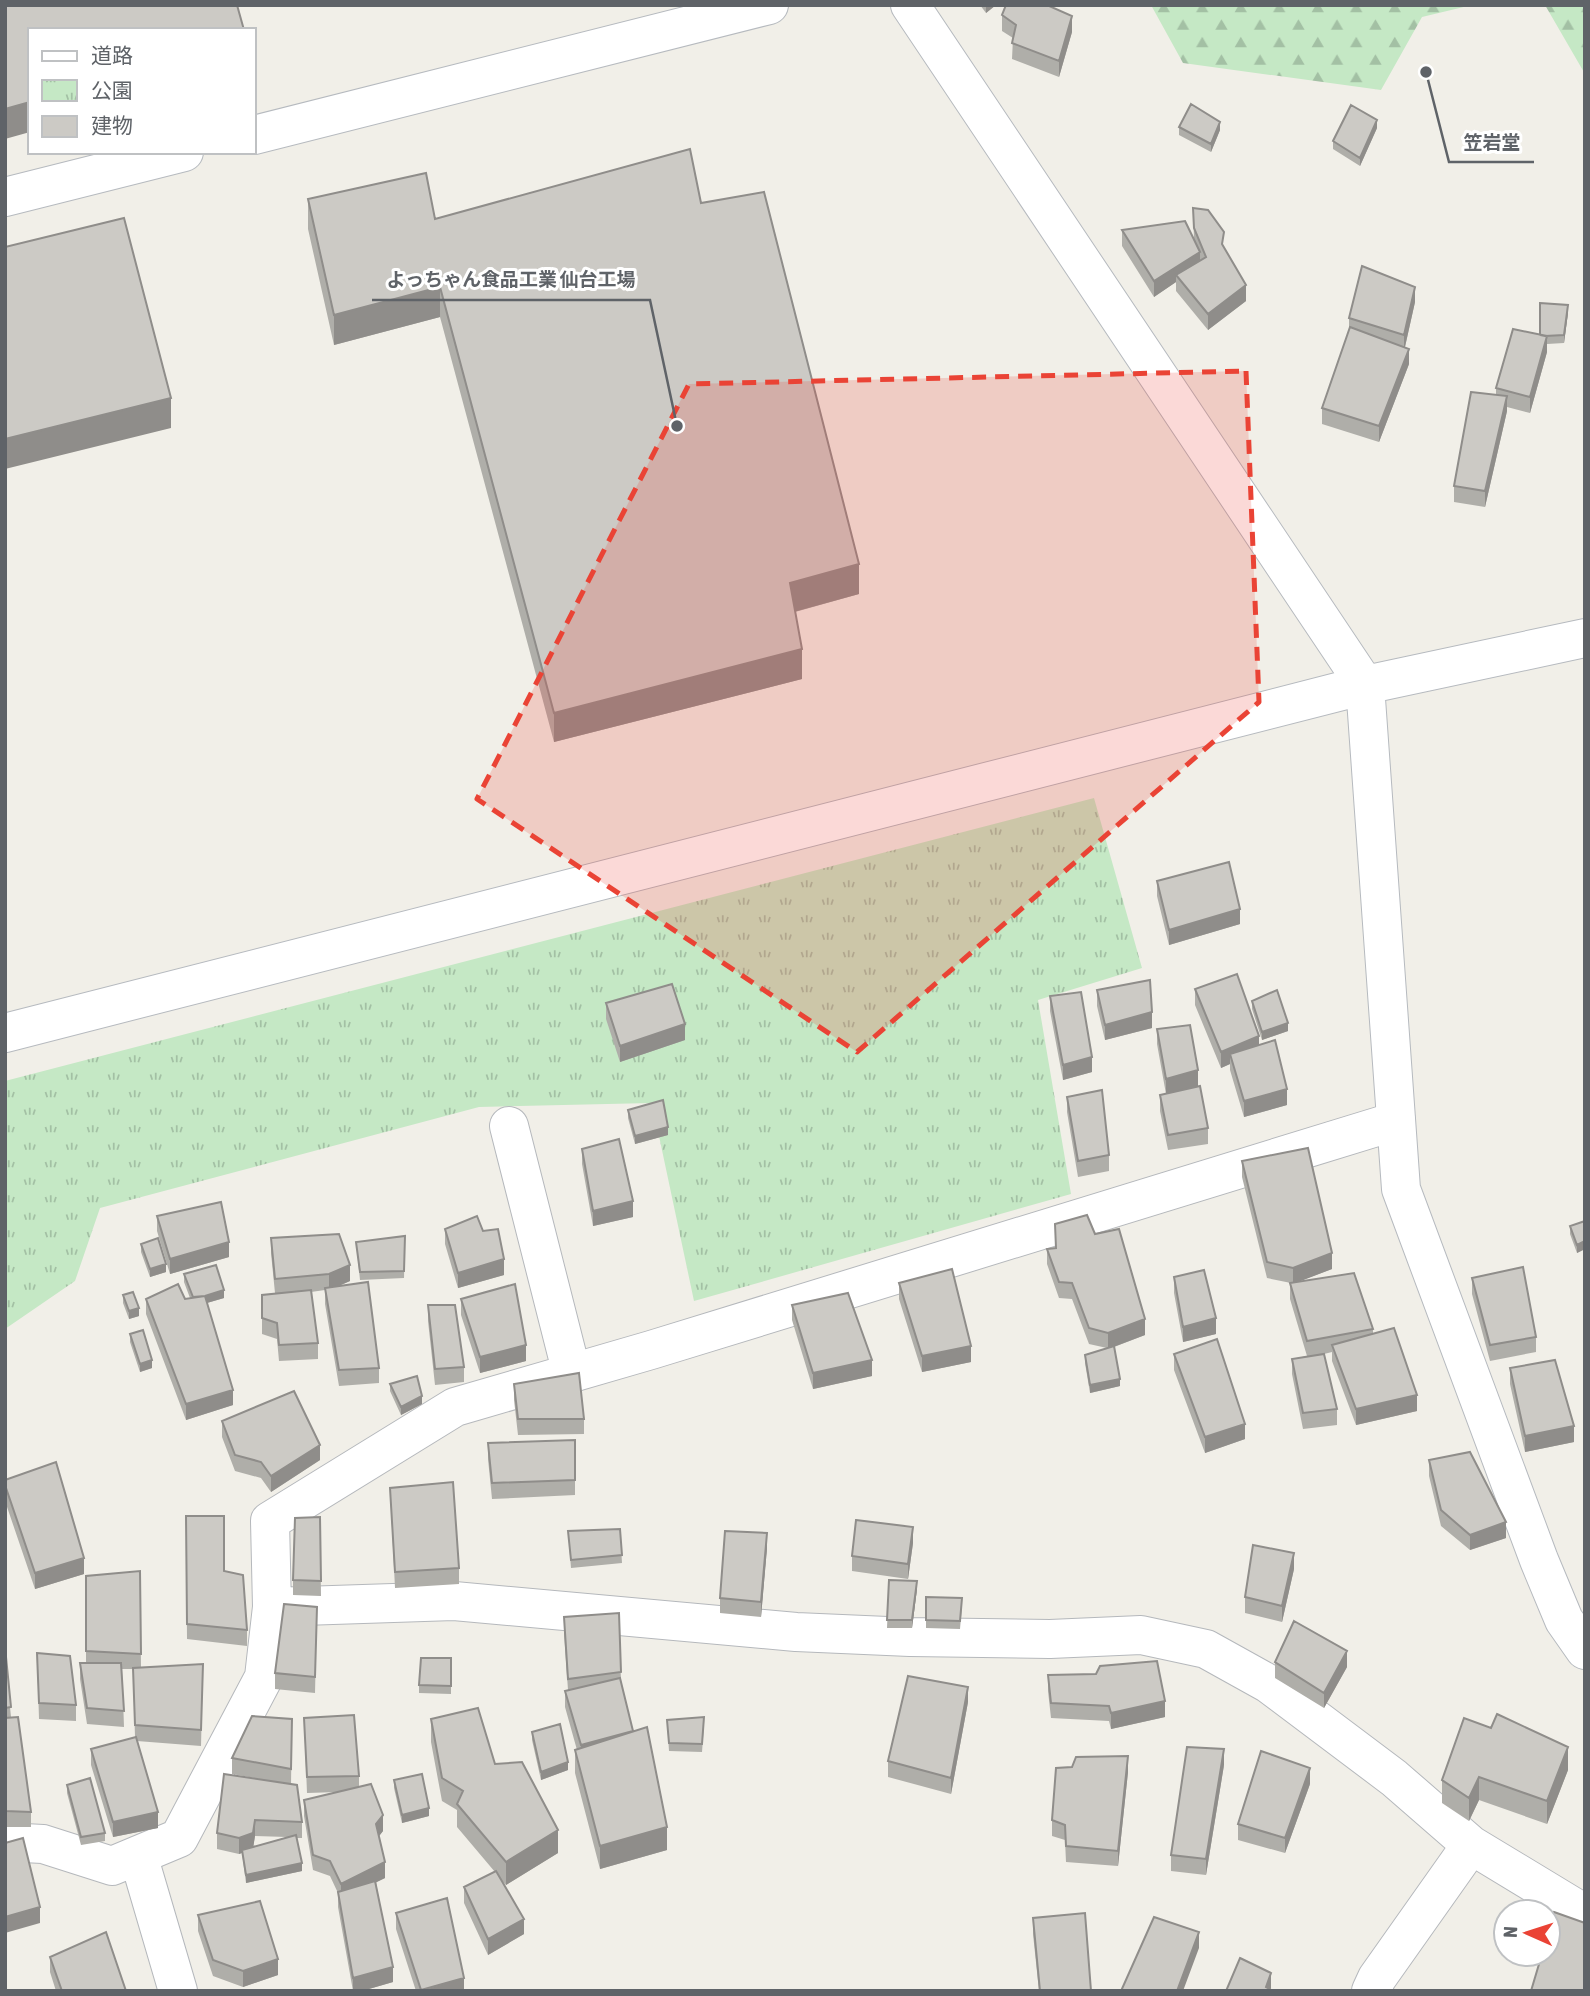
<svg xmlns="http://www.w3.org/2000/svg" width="1590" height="1996" viewBox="0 0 1590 1996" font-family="'Asap Condensed','Noto Sans JP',sans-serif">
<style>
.forest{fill:url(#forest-firs)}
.park{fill:url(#park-tufts)}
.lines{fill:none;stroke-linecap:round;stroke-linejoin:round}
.street-casing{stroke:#b5b8bc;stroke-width:40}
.secondary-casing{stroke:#b6babf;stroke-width:40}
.street{stroke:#fff;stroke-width:38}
.secondary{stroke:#fff;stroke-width:38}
.wall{fill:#afaea9;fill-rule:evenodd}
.shaded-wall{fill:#8f8d8a}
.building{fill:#cccac5;stroke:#8f8d8a;stroke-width:2}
.marked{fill:#ea4335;fill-opacity:0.2;stroke:#ea4335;stroke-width:5;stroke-dasharray:14 9;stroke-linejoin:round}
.leader{fill:none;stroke:#5f6368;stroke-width:2.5}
.callout-dot{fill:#5f6368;stroke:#fff;stroke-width:2.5}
.callout-label{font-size:19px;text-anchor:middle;font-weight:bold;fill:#5f6368;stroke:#fff;stroke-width:6;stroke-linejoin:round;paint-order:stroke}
</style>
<defs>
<pattern id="forest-firs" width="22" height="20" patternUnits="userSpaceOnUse" patternTransform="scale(1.75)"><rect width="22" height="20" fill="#c5e8c5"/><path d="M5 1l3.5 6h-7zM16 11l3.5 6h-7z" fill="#a3c0a4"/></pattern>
<pattern id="park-tufts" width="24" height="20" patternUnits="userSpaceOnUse" patternTransform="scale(1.75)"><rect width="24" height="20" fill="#c5e8c5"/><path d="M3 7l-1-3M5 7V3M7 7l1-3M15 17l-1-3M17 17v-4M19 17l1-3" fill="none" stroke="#a3c0a4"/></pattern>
</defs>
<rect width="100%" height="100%" fill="#f1efe8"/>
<path class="forest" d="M1151,5h321l-50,12 -41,73 -198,-27z
M1545,5h40v69z"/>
<path class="park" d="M1094,798l48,170 -104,32 33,194 -377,107 -42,-198 -173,4 -379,101 -25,73 -70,48v-248z"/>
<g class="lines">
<g class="street-casing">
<path id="street" d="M1396,1121l-745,229 -196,57 -185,114 2,86 182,-6 342,31 114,5 140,2 91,-4 65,14 63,35 125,94 77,67
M509,1126l63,248
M5,1842l38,2 69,22 67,-28 85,-161 8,-70
M138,1855l40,136
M1371,1991l6,-13 94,-133 114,69"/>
</g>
<g class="secondary-casing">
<path id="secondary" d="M910,5l455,680 36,504 138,371 25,60 21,30
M254,135l515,-130
M5,197l179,-45
M5,1033l1360,-348 220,-47"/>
</g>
<use href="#street" class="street"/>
<use href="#secondary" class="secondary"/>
</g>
<path class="wall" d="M980,5h16l-10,8z
M1002,15l70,17 -13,45 -47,-18 1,-21 -11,-7z
M1179,127l41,3 -9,22 -32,-17z
M1377,128l-17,38 -27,-17v-8z
M308,199l127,20 266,-16 158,391 -64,18 7,67 -248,63 -114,-425 -106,28 -26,-116z
M1193,208l31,40 22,53 -38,29 -32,-39v-9l-22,15 -32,-51v-16l72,9z
M1415,302l-10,45 4,17 -30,78 -57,-18v-16l27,-76v-14z
M1568,313l-4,30 -17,1v8l-17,61 -23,-6v4l-22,96 -31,-5v-16l42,-92v-6l44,-53z
M1157,881l83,43 -71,21 -12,-49z
M1195,989l64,56 28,60 -43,12 -14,-47v-6l-9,4 -26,-63z
M1097,990l55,38 -47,12 -8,-34z
M1050,996l42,76 -29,8 -13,-69z
M1252,1001l36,30 -26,9 -10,-31z
M606,1003l79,37 -65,22 -14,-43z
M1157,1029l41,57 -27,7 37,35v16l-40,6 -8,-39v-16l6,-1 -9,-50z
M1067,1097l42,58v16l-31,6 -11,-65z
M628,1110l40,25 -33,9 -7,-26z
M582,1149l51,68 -40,9 -11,-62z
M1242,1161l90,108 -35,13 76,47v5l44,77 -61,14 -24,-64v-9l-8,2 13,55v16l-34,4 -11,-55v-15l15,-3 -17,-57v-16h1l-24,-5 -25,-101z
M157,1216l72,41 -59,17 -13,-43z
M1585,1221v28l-8,4 -7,-19v-8z
M445,1229l38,2 21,44 -46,13 -13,-44z
M1095,1234l50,101 -31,12 6,39 -30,7 -5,-30v-8l22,-7 -18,-4 -17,-45 -13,-1 -12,-34v-15l8,-1z
M405,1236l-1,42 -44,2 -4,-38z
M271,1238l79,43 -11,5 40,82v15l-40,3 -14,-82v-14l-14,2 7,51v16l-39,2 -2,-22 -15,-5v-39l13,-2 -4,-40z
M141,1244l25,28 -16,5 -9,-25z
M184,1274l40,24 -17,5 26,102 -47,15 -40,-106v-15l44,-1 -6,-16z
M1174,1277l42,57 -33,8 -9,-49z
M1472,1278l64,59v15l-46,9 -18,-67z
M899,1283l72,79 -49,10 -23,-73z
M123,1295l16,21 -10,3 -6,-16z
M461,1299l65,62 -46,12 -19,-58z
M428,1305l36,62v15l-29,3 -7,-64z
M792,1305l80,71 -59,13 -21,-69z
M130,1334l22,34 -12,4 -10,-30z
M1174,1354l71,85 -40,14 -31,-83z
M1510,1368l64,74 -49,10 -15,-68z
M390,1384l32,20 -21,11 -11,-24z
M514,1384l70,35v15l-66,1 -4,-35z
M222,1421l98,39 -49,32 -10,-14 -26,-7 -13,-34z
M575,1440v55l-83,4 -4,-40v-16z
M1429,1460l77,78 -36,12 -29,-24 -12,-50z
M5,1480l79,94 -49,15 -30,-88z
M390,1488l69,80v16l-64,4z
M186,1516l61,114v16l-60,-7z
M320,1517l1,79 -28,-1v-15z
M620,1529l2,34 -51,5 -3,-37z
M913,1543l-5,36 -56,-8v-15z
M767,1548l-6,69 -41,-4v-15z
M1294,1569l-12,53 -37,-9v-16z
M140,1571l1,97 62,-4 -2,82 -64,-5 21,87 -45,9 -22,-72v-16l44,-12 -2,-68h-11l2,58 -37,-3 -7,-45v-16h6v-87z
M889,1580l28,9 -5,39h-25z
M926,1597l36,9 -2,23 -34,-1z
M317,1607l-2,86 -40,-4v-16z
M619,1613l2,69 12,50 34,118 -67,19 -25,-96v-23h2l-12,-43v-16l3,-1 -4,-57v-16z
M37,1653l39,52v16l-37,-2z
M5,1657l6,60 20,95v15h-26z
M451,1658v36l-32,-1v-8z
M1275,1662l72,5 -23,41 -49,-30z
M1048,1675l117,42 -54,12 -2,-8 -58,-3 -3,-27z
M968,1702l-17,92 -63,-17v-16z
M304,1718l55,58v11l24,44 -4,5 6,42 -9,4 17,100 -31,9h-9l-15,-84v-14l-8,-17 -17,-6 -9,-54v-16l34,-8 -31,1z
M292,1719l-1,66 11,37v16h-5l5,33 -56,12 -4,-30 -3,1 -22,-5v-16l70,-49 -55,-10v-16zM255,1836l32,1 -34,10z
M431,1719l64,45 63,89 -52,32 -6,-6 24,55 -36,21 -24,-52v-16l31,-15 -38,-45v-17l-15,-9 -11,-59z
M667,1720l37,5 -2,27 -33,-1z
M532,1732l36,38 -27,10 -9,-40z
M1224,1765l-18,110 -35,-4v-16z
M1568,1770l-21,54 -68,-24 -10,21 -27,-18v-23z
M1128,1772l-10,94 -52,-4 -1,-22 -13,-4v-16z
M394,1780l35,36 -27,7 -8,-35z
M1310,1784l-25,69 -47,-13v-16z
M67,1785l38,48v8l-24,4 -14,-52z
M396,1913l68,78h-48l-20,-62z
M198,1915l80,60 -35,12 -30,-11 -15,-45z
M1033,1918l58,73h-52l-6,-57z
M50,1957l76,34h-70l-6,-19z"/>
<path class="shaded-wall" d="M986,5h10l-10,8z
M1072,16v16l-13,45v-16z
M30,102v30l-25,7v-30z
M1377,120v8l-17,38v-8z
M1220,122v8l-9,22v-8z
M1200,252v15l-24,8v7l-22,15v-16z
M1246,285v16l-38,29v-16z
M440,287v30l-106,28v-30z
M1415,287v15l-11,49v-16z
M1568,305v8l-4,30v-8z
M1547,336v16l-17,61v-16z
M1409,349v15l-30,78v-16z
M1507,396v15l-22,96v-16z
M171,398v30l-166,41v-30z
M859,564v30l-69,19v-30z
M802,649v30l-248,63v-29z
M1240,909v15l-71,21v-15z
M1152,1012v16l-47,12v-15z
M1288,1023v8l-26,9v-8z
M685,1024v16l-65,22v-16z
M1259,1036v16l-29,2v10l-9,4v-16z
M1092,1057v15l-29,8v-15z
M1198,1070v16l-32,8v-15z
M1287,1089v16l-43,12v-16z
M668,1127v8l-33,9v-8z
M633,1201v16l-40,9v-15z
M1585,1241v8l-8,4v-8z
M229,1242v15l-59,17v-15z
M1332,1253v16l-39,15v-16z
M504,1259v16l-46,13v-15z
M166,1264v8l-16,5v-8z
M350,1265v16l-21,9v-16z
M224,1290v8l-31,9v-8z
M139,1308v8l-10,3v-8z
M1216,1318v16l-33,8v-15z
M1145,1319v16l-37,14v-16z
M526,1345v16l-46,12v-16z
M971,1346v16l-49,10v-16z
M152,1360v8l-12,4v-8z
M872,1360v16l-59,13v-16z
M1120,1379v7l-30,7v-8z
M233,1390v15l-47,15v-16z
M1417,1395v16l-61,14v-16z
M422,1396v8l-21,11v-8z
M1245,1424v15l-40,14v-16z
M1574,1426v16l-49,10v-16z
M320,1445v15l-49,32v-16z
M1506,1522v16l-36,12v-15z
M913,1527v16l-5,36v-15z
M767,1533v15l-6,69v-15z
M1294,1553v16l-12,53v-16z
M84,1558v16l-49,15v-16z
M917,1581v8l-5,39v-8z
M1347,1651v16l-23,41v-15z
M968,1687v15l-17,92v-16z
M1165,1701v16l-54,12v-16z
M633,1731l-52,30v-16z
M1568,1747v23l-21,54v-23z
M1224,1749v16l-18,110v-16z
M1128,1756v16l-10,94v-15z
M568,1762v8l-27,10v-8z
M1310,1768v16l-25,69v-15z
M1479,1777v23l-10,21v-23z
M429,1808v8l-27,7v-8z
M158,1812v16l-45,9v-15z
M383,1815v16l-7,9v-16z
M255,1820v16l-2,13 -14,5v-16z
M667,1827v23l-67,19v-23z
M558,1830v23l-52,32v-23z
M385,1862v16l-44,22v-16z
M302,1863v8l-56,12v-8z
M40,1907v16l-35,10v-16z
M524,1919v15l-36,21v-16z
M1199,1932v16l-16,43h-6z
M278,1959v16l-35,12v-16z
M393,1967v15l-31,9h-9v-13z
M1271,1973v16l-5,-2z
M464,1978v13h-43z"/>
<path class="building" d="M5,5h232l7,25h-214v72l-25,7z
M1006,5h41l25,11 -13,45 -47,-18 4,-18 -14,-10z
M1191,104l29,18 -9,22 -32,-17z
M1351,105l26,15 -17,38 -27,-17z
M690,149l11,54 63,-11 95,372 -69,19 12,66 -248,64 -114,-426 -106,28 -26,-116 118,-26 9,46z
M1193,208l15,2 16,22 -2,12 24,41 -38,29 -32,-39 30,-18 -12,-29z
M124,218l47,180 -166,41v-192z
M1185,221l15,31 -46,29 -32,-51z
M1362,266l53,21 -11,48 -55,-17z
M1540,303l28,2 -4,30 -19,1 -5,-1z
M1350,327l59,22 -30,77 -57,-18z
M1513,329l34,7 -17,61 -34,-9z
M1471,392l36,4 -22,95 -31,-5z
M1229,862l11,47 -71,21 -12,-49z
M1237,974l22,62 -38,16 -26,-63z
M1150,980l2,32 -47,13 -8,-35z
M672,984l13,40 -65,22 -14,-43z
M1277,990l11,33 -26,9 -10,-31z
M1081,992l11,65 -29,8 -13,-69z
M1190,1025l8,45 -32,9 -9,-50z
M1275,1040l12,49 -43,12 -14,-47z
M1200,1086l8,42 -40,7 -8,-40z
M1102,1090l7,65 -31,6 -11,-64z
M663,1100l5,27 -33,9 -7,-26z
M619,1139l14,62 -40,10 -11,-62z
M1308,1148l24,105 -39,15 -26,-6 -25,-101z
M221,1202l8,40 -59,17 -13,-43z
M1087,1215l8,19 24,-5 26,90 -37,14 -19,-5 -17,-45 -13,-1 -12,-33 9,-1 -1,-24z
M477,1216l6,15 15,-2 6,30 -46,14 -13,-44z
M1585,1221v20l-8,4 -7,-19z
M339,1234l11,31 -21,9 -54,5 -4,-41z
M405,1236l-1,35 -44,1 -4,-30z
M158,1238l8,26 -16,5 -9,-25z
M216,1265l8,25 -19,6 -12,1 -9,-23z
M1523,1267l13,70 -46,8 -18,-67z
M952,1269l19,77 -49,10 -23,-73z
M1204,1270l12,48 -33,9 -9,-50z
M1354,1273l19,56 -66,12 -17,-58z
M368,1282l11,86 -40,2 -14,-82z
M178,1284l7,15 20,-3 28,94 -47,14 -40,-105z
M515,1284l11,61 -46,12 -19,-58z
M311,1290l7,53 -39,2 -2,-22 -15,-5v-23z
M133,1292l6,16 -10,3 -6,-16z
M848,1293l24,67 -59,13 -21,-68z
M428,1305h27l9,62 -29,2z
M1394,1328l23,67 -61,14 -24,-64z
M143,1330l9,30 -12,4 -10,-30z
M1217,1339l28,85 -40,13 -31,-83z
M1114,1346l6,33 -30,6 -5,-30z
M1324,1354l13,55 -34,4 -11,-54z
M1555,1360l19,66 -49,10 -15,-68z
M579,1373l5,46h-66l-4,-35z
M417,1376l5,20 -21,11 -11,-23z
M294,1391l26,54 -49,31 -10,-14 -26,-7 -13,-34z
M575,1440v40l-83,3 -4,-40z
M1470,1452l36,70 -36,13 -29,-25 -12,-50z
M56,1462l28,96 -49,15 -30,-88v-5z
M453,1482l6,86 -64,4 -5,-84z
M186,1516h38v55l19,4 4,55 -60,-6z
M320,1517l1,64 -28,-1 2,-62z
M856,1520l57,7 -5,37 -56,-8z
M620,1529l2,26 -51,5 -3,-29z
M725,1531l42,2 -6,69 -41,-4z
M1253,1545l41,8 -12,53 -37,-9z
M140,1571l1,83 -55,-3v-75z
M889,1580l28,1 -5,39h-25z
M926,1597l36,1 -2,23 -34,-1z
M284,1604l33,3 -2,70 -40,-4z
M619,1613l2,59 -53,7 -4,-62z
M1294,1621l53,30 -23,42 -49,-31z
M37,1653l33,3 6,49 -37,-2z
M5,1657h1l5,50 -6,1z
M421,1658h30v28l-32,-1z
M1157,1661l8,40 -54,12 -2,-7 -58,-3 -3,-28 48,-1 4,-8z
M80,1663h41l3,48 -37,-3z
M203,1664l-2,66 -66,-5 -2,-57z
M908,1676l60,11 -17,91 -63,-17z
M620,1678l13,53 -52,14 -16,-54z
M478,1708l17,56 27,-2 36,68 -52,32 -49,-58 6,-13 -21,-13 -11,-59z
M1497,1714l71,33 -21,54 -68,-24 -10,21 -27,-18 22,-62 27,10z
M354,1715l5,61 -52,1 -3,-59z
M252,1716l40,3 -1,50 -59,-11z
M18,1717l13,95 -26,-1v-93z
M704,1717l-2,27 -33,-1 -2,-23z
M560,1724l8,38 -27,10 -9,-40z
M647,1727l20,100 -67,19 -25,-96z
M136,1737l22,75 -45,10 -22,-73z
M1187,1747l37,2 -18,110 -35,-4z
M1261,1751l49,17 -25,70 -47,-14z
M1128,1756l-10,95 -52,-5 -1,-21 -13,-5 4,-52 16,-1 4,-10z
M224,1774l73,11 5,37 -47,-2 -2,13 -14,5 -22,-5z
M422,1774l7,34 -27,7 -8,-35z
M90,1778l15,55 -24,4 -14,-52z
M371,1784l12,31 -7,9 9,38 -44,22 -11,-23 -17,-6 -9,-55z
M296,1835l6,28 -56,12 -4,-25z
M23,1838l17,69 -35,10v-74z
M496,1871l28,48 -36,20 -24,-52z
M375,1881l18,86 -40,11 -15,-86z
M447,1898l17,80 -43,12 -25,-77z
M260,1901l18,58 -35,12 -30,-11 -15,-45z
M1554,1912l31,11v68h-54l11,-37h6v-22z
M1085,1913l6,78h-51l-7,-73z
M1154,1917l45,15 -22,59h-56z
M106,1932l20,59h-64l-12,-34z
M1240,1958l31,15 -5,14 7,4h-47z"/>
<path class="marked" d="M1246,371l13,331 -402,350 -380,-253 212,-415z"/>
<path class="leader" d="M1426 72L1449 162H1534M677 426L650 300H372"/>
<g class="callout-dot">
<circle cx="1426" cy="72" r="7"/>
<circle cx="677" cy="426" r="7"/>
</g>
<g class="callout-label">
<text x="1492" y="149">笠岩堂</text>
<text x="511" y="286">よっちゃん食品工業 仙台工場</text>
</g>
<rect width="1590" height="1996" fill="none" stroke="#5f6368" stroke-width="14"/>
<rect x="28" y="28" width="228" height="126" fill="#ffffff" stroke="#bfc1c3" stroke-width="2"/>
<rect x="42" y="51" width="35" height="10" fill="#ffffff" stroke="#bfc1c3" stroke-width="2"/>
<text x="91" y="63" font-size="21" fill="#5f6368">道路</text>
<rect x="42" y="80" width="35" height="21" fill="url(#park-tufts)" stroke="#bfc1c3" stroke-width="2"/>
<text x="91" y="98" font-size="21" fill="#5f6368">公園</text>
<rect x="42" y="116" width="35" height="21" fill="#cccac5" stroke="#bfc1c3" stroke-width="2"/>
<text x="91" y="133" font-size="21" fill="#5f6368">建物</text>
<g transform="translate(1527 1933) rotate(273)"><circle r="33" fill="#ffffff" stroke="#bfc1c3" stroke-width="2"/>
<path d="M0-5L12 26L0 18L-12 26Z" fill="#ea4335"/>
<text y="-10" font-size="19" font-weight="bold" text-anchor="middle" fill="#5f6368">N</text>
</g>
</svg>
